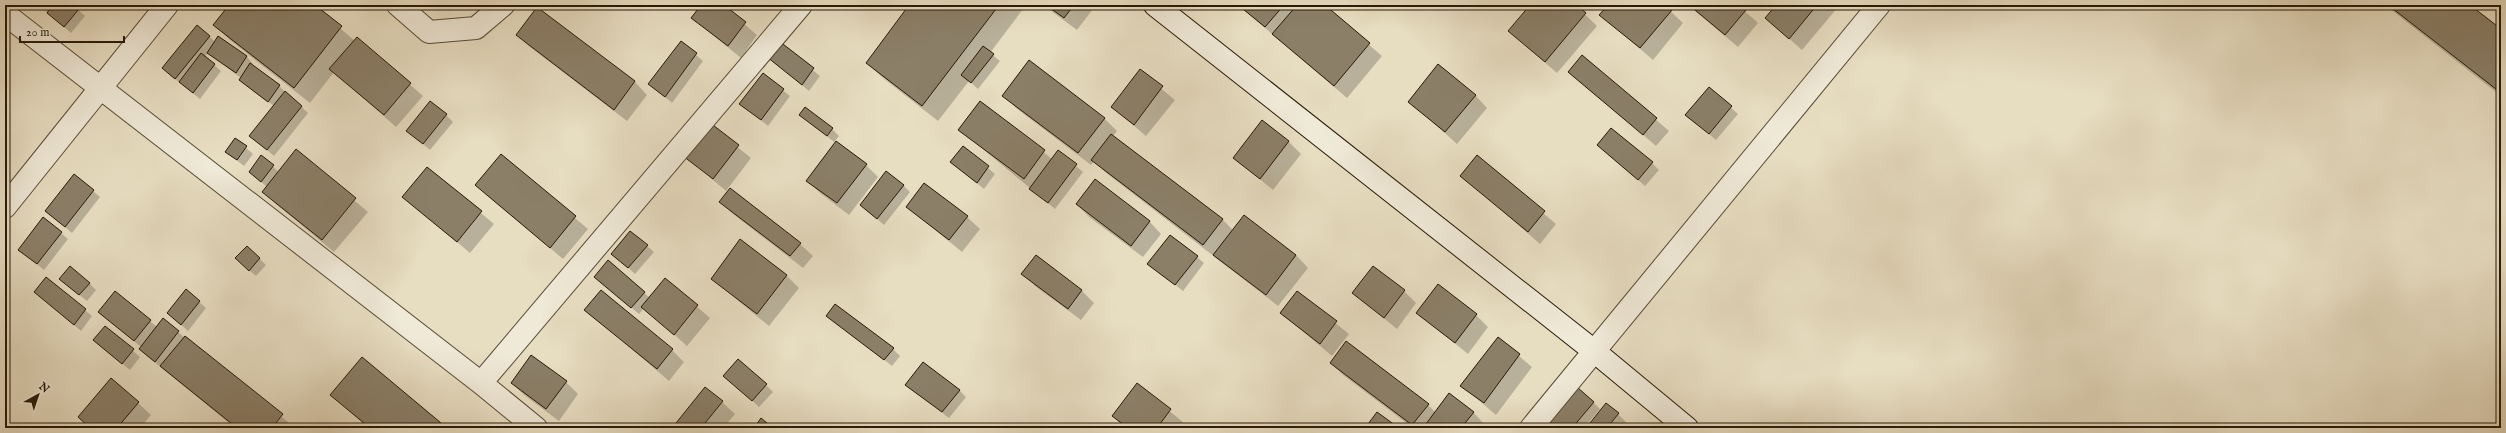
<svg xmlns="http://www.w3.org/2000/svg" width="2506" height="433" viewBox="0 0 2506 433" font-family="'IM FELL English',serif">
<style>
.shadow{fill:#0003}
.building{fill:#8b7f68;stroke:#281907}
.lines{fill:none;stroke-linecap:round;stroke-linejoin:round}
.minor-casing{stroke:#584a36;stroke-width:24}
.secondary-casing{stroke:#281907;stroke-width:24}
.minor{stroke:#efe9d7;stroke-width:22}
.secondary{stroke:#efe9d7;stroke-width:22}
</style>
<rect width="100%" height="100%" fill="#e7ddc1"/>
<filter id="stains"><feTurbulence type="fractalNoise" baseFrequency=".005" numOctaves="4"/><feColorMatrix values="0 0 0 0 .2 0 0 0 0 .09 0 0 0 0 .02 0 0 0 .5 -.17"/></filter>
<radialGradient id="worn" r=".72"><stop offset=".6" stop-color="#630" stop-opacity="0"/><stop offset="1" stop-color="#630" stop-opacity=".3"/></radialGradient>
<path class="shadow" d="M38,5h35l12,11 -14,17z
M230,5h83l42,36 2,-3 66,58 -27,31 -62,-55 -24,31 -80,-63 -15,-15z
M702,5h20l35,30 -16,23 -49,-40z
M911,5h115l-36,48 10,8 -22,28 -9,-8 -31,40 -55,-43 -16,-15z
M1043,5h53l-19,25z
M1238,5h85l59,51 -35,42z
M1470,5h7l-3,3z
M1531,5h44l22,21 -40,47 -48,-42z
M1609,5h55l19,18 -30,37 -52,-45z
M1688,5h50l20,18 -20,24z
M1778,5h59l1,2 -36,43 -36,-32z
M2385,5h84l32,25v66z
M537,9l98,73 12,13 -20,26 -97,-74 -13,-12z
M209,36l6,6 3,-4 29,19 6,7 -1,2 27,20 29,27 -34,43 -24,-20 24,-30 -27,-20 -7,-6 1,-2 -33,-25 -3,4 16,14 -21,28 -30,-24z
M681,42l22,19 -31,42 -23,-19z
M779,43l41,33 -11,15 -41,-34z
M1582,56l87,75 -13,15 -87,-75z
M1029,62l76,57 12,12 -4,5 109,83 11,11 63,25 12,13 -30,38 -173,-134 -11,-11 -3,4 -75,-57 -12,-13z
M1140,71l35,29 -29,36 -34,-29z
M763,74l27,22 -22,30 -27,-22z
M1709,88l29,26 -22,26 -23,-19z
M1475,95l12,13 -30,36 -48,-43z
M981,103l71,56 6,-8 25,21 -28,37 -95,-79z
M446,115l7,7 -23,28 -22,-19z
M801,115l31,14 7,7 -5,6z
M709,124l42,34 -25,33 -41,-35z
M236,139l17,15 -9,12 -18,-14z
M1288,141l13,13 -28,36 -39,-32z
M1598,145l54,18 7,7 -14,16z
M963,147l32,27 -11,15 -33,-27z
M296,151l72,61 -34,40 -58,-48 -13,-13 4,-4 -17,-15 12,-15 17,15z
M501,155l87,74 -25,30 -87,-74z
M1477,157l79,67 -16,20 -78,-68z
M866,165l12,12 -29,38 -29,-22 -12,-12z
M427,168l67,56 -24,29 -66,-56z
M903,185l7,7 -26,33 -23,-20z
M93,191l7,6 -28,36 -26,-22z
M720,202l80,42 13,12 -10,12 -70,-54z
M1077,204l72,17 12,13 -18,23 -54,-40z
M907,207l60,10 13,12 -18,23z
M61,233l7,6 -24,31 -24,-20z
M647,246l7,6 -19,22 -23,-20z
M247,247l19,18 -10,11 -13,-11z
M1036,256l46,35 12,12 -13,17 -46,-34 -12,-13z
M1197,257l7,6 -21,28 -34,-27z
M608,261l42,37 15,-19 45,39 -23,28 -43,-38 -5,6 -37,-31z
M786,275l13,13 -30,38 -57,-47z
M46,278l46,38 -11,15 -46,-39z
M89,283l7,7 -9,11 -20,-16z
M186,291l20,17 -18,23 -20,-18z
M1404,291l12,12 -19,26 -44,-36z
M115,292l42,35 21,5 116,95 -59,1 -88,-72 -7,-7 1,-2 -42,-35z
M1297,292l52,42 -17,22 -51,-43z
M586,310l86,40 12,12 -15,19z
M1417,313l59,2 12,12 -20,27z
M828,316l65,33 7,7 -8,10z
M105,327l35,30 -10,13 -29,-23z
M1498,338l34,29 -36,48 -34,-29z
M1331,363l97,42 8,8 37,-1 12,13 -2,3h-70l-70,-53z
M112,379l39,36 -11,13h-50z
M566,382l12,12 -19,27 -35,-26 -12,-12z
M732,382l34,3 7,7 -14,15z
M1137,385l46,37 -5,6h-53l-12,-12z
M959,390l7,7 -17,21 -36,-27z
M331,395l115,33h-78z
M722,402l13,12 -12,14h-50z
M1593,402l7,7 -16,19h-40z
M1618,414l12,12 -1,2h-42z
M594,423l6,5h-9z
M882,423l5,5h-9z"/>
<path class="building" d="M53,5h21l5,4 -15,18 -17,-14z
M229,5h86l27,21 -48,62 -81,-63z
M701,5h23l22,17 -18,24 -37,-28z
M909,5h90l-77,101 -56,-43z
M1046,5h28l-10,13z
M1238,5h46l-19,22z
M1297,5h28l45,38 -36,43 -62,-52z
M1530,5h47l9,8 -41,49 -37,-31z
M1608,5h58l6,5 -32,38 -41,-33z
M1689,5h51l6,5 -21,25z
M1776,5h41l-28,34 -24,-21z
M2388,5h82l31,24v64z
M537,7l98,74 -21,29 -98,-75z
M197,25l13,11 -35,43 -13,-11z
M218,36l29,20 -11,17 -29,-20z
M357,37l54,46 -27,32 -55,-46z
M681,41l16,12 -32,44 -17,-13z
M779,41l35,27 -12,17 -35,-28z
M983,46l11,8 -23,29 -10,-8z
M201,53l14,11 -22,29 -14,-11z
M1582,55l75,63 -14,17 -75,-63z
M1029,60l76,58 -27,35 -76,-57z
M250,63l30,22 -12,17 -29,-22z
M1438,64l38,31 -31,37 -37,-30z
M1140,69l23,17 -29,39 -23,-18z
M763,73l21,16 -23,31 -22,-16z
M1709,87l23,19 -23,28 -24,-19z
M285,91l17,15 -35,44 -18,-14z
M430,101l17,13 -24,30 -17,-13z
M980,101l65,49 -21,29 -66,-49z
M805,107l28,21 -6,8 -28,-21z
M1262,120l27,21 -29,38 -27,-21z
M709,122l30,23 -26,34 -30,-23z
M1611,128l42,34 -15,18 -41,-35z
M1111,134l112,85 -20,26 -112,-85z
M235,138l12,8 -10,14 -12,-8z
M836,141l31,23 -30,39 -31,-22z
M963,146l26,20 -12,17 -27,-21z
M296,149l60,49 -34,42 -60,-48z
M1058,150l19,14 -29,39 -19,-14z
M501,154l75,62 -26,32 -75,-63z
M261,155l13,10 -13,17 -12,-10z
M1477,155l68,56 -17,21 -68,-56z
M427,167l55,44 -25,31 -55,-45z
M886,171l18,14 -27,34 -17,-14z
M74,174l20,16 -29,37 -20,-16z
M1095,179l55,42 -19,25 -55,-42z
M924,183l44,33 -19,24 -43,-33z
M730,188l71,55 -11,13 -71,-54z
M1244,215l52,40 -30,40 -53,-40z
M43,217l19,15 -25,32 -19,-14z
M630,231l18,14 -20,23 -17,-14z
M1170,235l28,21 -23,29 -28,-21z
M740,239l47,36 -30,39 -46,-35z
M247,246l13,12 -11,13 -14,-13z
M1036,255l46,35 -14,19 -47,-35z
M608,260l37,32 -14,16 -37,-31z
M70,266l20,17 -11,12 -20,-16z
M1373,266l32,24 -21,28 -32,-25z
M46,277l40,32 -12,16 -40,-33z
M665,278l33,27 -24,30 -33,-28z
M1438,284l39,30 -22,29 -39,-30z
M186,289l14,12 -19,24 -14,-12z
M601,290l72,59 -16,20 -73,-59z
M115,291l36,29 -17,21 -36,-29z
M1297,291l40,30 -17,23 -40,-31z
M835,304l59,44 -10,12 -58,-44z
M163,318l16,13 -24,31 -16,-13z
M105,326l29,23 -12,15 -29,-24z
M185,336l98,78 -11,14h-35l-77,-62z
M1498,337l22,17 -36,49 -24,-17z
M1346,341l83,63 -17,21 -82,-62z
M531,355l36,26 -21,28 -35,-26z
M362,357l85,71h-77l-40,-33z
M738,359l29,25 -15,17 -29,-25z
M923,362l37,28 -18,22 -37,-27z
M111,378l28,24 -22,26h-27l-12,-11z
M1137,383l34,26 -14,19h-29l-16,-12z
M705,387l18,14 -22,27h-29z
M1577,387l17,15 -22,26h-29z
M1449,393l25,19 -13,16h-38z
M1606,403l13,10 -12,15h-21z
M1377,412l22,16h-34z
M761,418l12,10h-19z"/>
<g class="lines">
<g class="minor-casing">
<path id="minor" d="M398,5l31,27 47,-4 27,-23
M5,14l476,369 55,45
M5,207l162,-202
M481,383l320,-378
M1531,428l348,-423"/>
</g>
<g class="secondary-casing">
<path id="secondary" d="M1155,5l439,346 93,77"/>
</g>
<use href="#minor" class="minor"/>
<use href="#secondary" class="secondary"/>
</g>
<rect width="2506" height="433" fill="none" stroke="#e7ddc1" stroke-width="20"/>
<rect x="6" y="6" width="2494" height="421" fill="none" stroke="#281907" stroke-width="2"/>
<rect x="10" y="10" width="2486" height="413" fill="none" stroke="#281907"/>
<g transform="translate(38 395) rotate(40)" stroke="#efe9d7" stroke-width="3" paint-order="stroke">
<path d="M0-3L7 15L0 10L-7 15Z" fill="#281907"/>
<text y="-6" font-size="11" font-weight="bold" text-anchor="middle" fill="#281907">N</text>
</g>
<path d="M20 36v6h104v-6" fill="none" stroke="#281907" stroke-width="2"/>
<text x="26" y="36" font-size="12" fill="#281907" stroke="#efe9d7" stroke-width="3" paint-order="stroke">20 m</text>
<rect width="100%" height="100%" filter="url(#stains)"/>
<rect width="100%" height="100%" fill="url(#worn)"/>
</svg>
